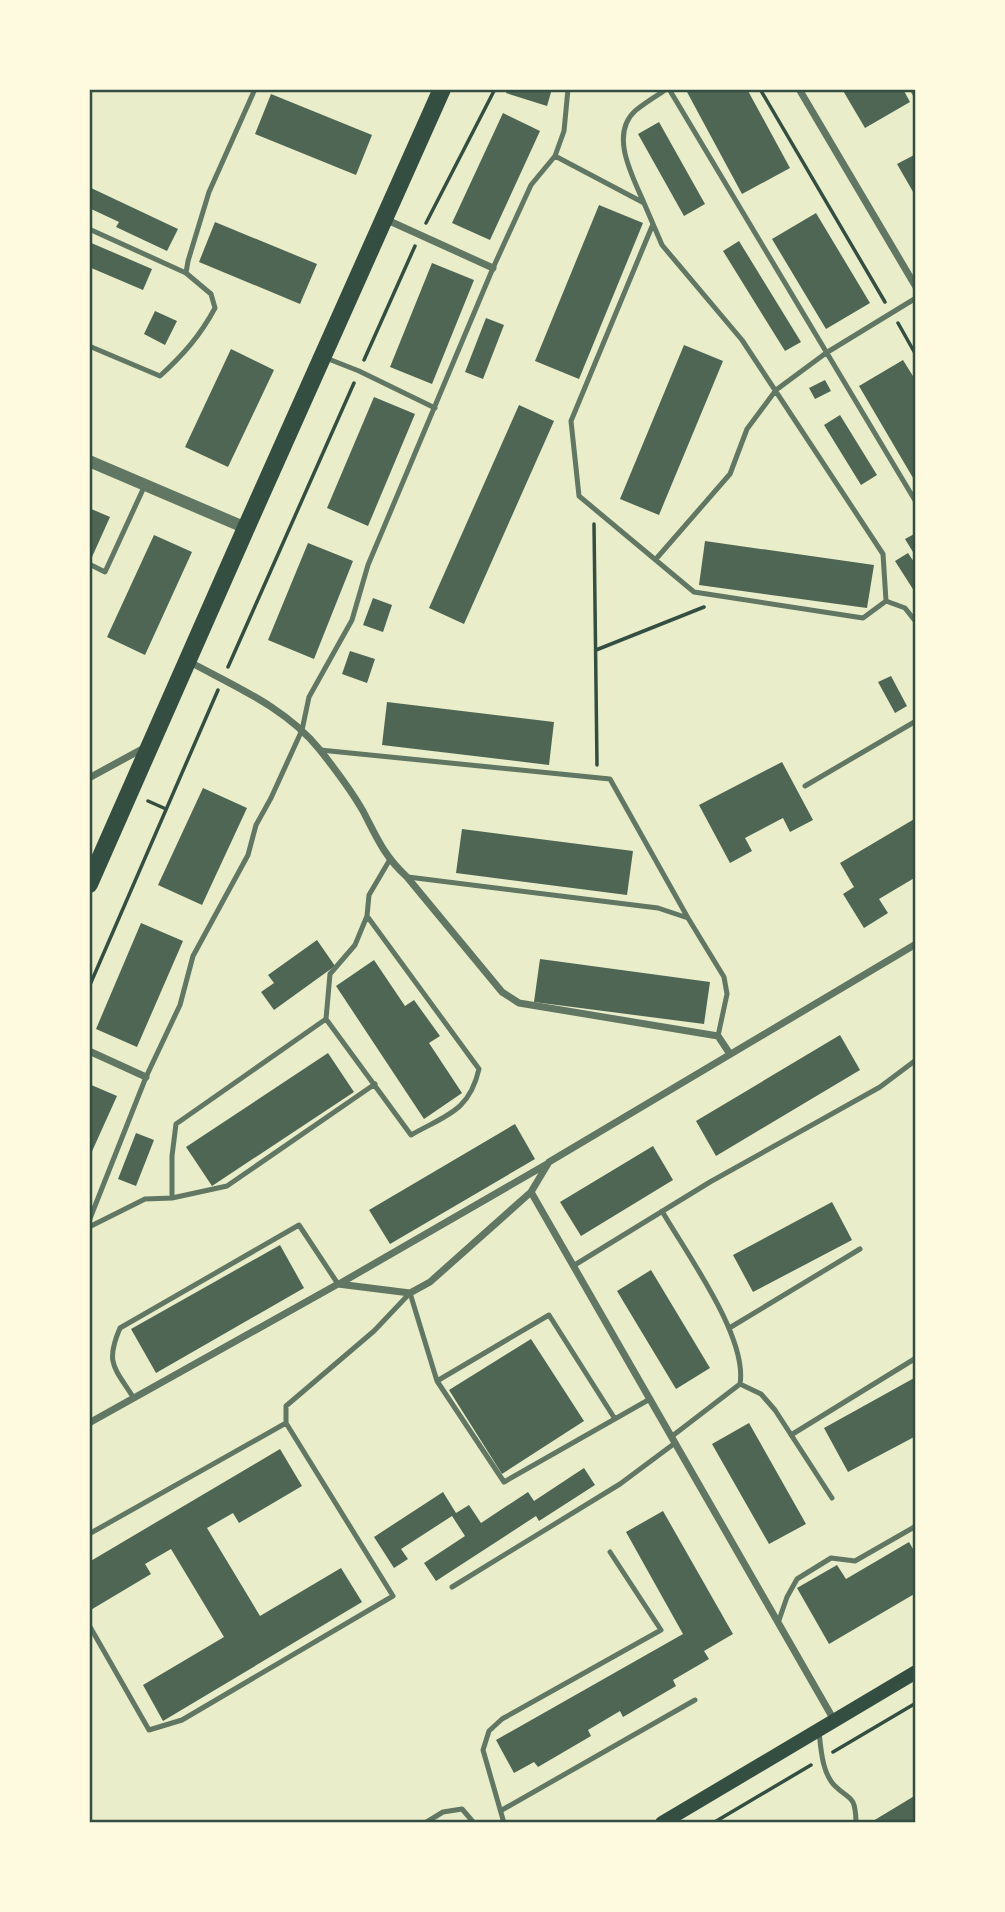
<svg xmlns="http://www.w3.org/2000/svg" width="1005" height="1912" viewBox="0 0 1005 1912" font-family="'Alegreya Sans',sans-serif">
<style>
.building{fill:#4f6655}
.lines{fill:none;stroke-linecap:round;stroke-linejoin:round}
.path{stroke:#344e41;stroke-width:3.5}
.service{stroke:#617663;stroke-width:5}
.minor{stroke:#617663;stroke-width:7}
.tertiary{stroke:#617663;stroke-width:12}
.secondary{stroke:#344e41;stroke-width:14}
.trunk{stroke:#344e41;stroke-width:18}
.neatline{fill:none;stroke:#344e41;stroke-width:2.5}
</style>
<rect width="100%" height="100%" fill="#e9edc9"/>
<path class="building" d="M507,89h45l-5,17 -41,-13z
M693,89h54l43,79 -48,26 -55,-102z
M842,89h61l7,13 -45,26z
M271,94l101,41 -16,40 -101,-41z
M503,113l37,18 -50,109 -38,-17z
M659,122l46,82 -21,12 -46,-82z
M916,154v43l-19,-33z
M89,187l89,42 -11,22 -51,-24 3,-5 -30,-14z
M599,205l44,18 -64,156 -44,-18z
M816,213l54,90 -44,26 -54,-90z
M215,222l102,42 -17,40 -101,-42z
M739,241l62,101 -16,9 -62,-100z
M89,242l63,27 -9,21 -54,-23z
M432,263l42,17 -42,104 -42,-17z
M155,311l22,10 -12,24 -21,-11z
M486,318l18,7 -21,54 -18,-7z
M684,345l39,16 -64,154 -39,-16z
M231,349l43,21 -46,97 -43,-20z
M903,360l13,21v102l-57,-97z
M825,380l6,11 -16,8 -6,-11z
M374,397l41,17 -47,112 -41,-18z
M519,405l35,16 -90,203 -35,-16z
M840,415l37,60 -16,10 -37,-60z
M89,508l21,9 -18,40 -3,-1z
M916,533v24l-11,-18z
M154,535l38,17 -47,103 -38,-18z
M705,541l169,24 -7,43 -168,-23z
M308,543l45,18 -39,98 -46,-19z
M908,553l8,12v29l-21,-33z
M373,598l19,7 -9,27 -20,-7z
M350,651l25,8 -8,24 -25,-9z
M891,676l16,30 -12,7 -17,-31z
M387,702l167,20 -5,43 -167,-20z
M782,762l31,58 -23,12 -7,-14 -38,20 7,13 -22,12 -31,-58z
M203,788l44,20 -45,97 -44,-20z
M916,818v59l-37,22 9,14 -24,15 -21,-34 11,-7 -14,-24z
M462,829l171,22 -6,44 -171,-22z
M141,923l42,18 -46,106 -41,-18z
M317,940l18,26 -61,44 -13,-18 13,-9 -6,-8z
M540,959l170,23 -6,42 -170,-22z
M374,960l31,46 9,-6 26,36 -11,7 33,50 -38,26 -88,-133z
M840,1035l20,35 -144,86 -20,-35z
M328,1053l26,39 -142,94 -26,-39z
M89,1084l28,12 -28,62z
M515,1124l20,35 -145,85 -21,-34z
M136,1133l18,7 -18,46 -18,-7z
M653,1146l20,34 -92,56 -21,-34z
M832,1202l20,38 -99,52 -20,-37z
M280,1245l24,43 -148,85 -25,-44z
M651,1270l59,98 -34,21 -59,-98z
M531,1339l53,82 -82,53 -53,-84z
M916,1377v59l-68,36 -24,-44z
M749,1423l57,101 -37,20 -57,-100z
M280,1449l22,37 -63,37 -6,-10 -26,15 53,88 81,-48 21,34 -199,119 -20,-36 81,-48 -53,-88 -26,15 6,10 -62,37v-49z
M584,1468l11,17 -56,36 -3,-5 -100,65 -12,-18 41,-27 -13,-20 -51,33 7,10 -14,9 -20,-31 69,-45 13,21 13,-8 12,18 47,-31 6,9z
M663,1511l70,123 -29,17 5,8 -36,21 3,6 -53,31 -3,-6 -32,19 3,6 -53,31 -4,-5 -20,11 -18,-33 187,-106 -57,-102z
M909,1542l7,12v39l-87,51 -32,-56 40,-23 9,14z
M916,1795v28h-42l-1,-2z"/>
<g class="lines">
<path class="path" d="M760,89l125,213
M426,223l69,-134
M898,323l18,32
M364,360l51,-114
M594,524l3,241
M596,650l108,-43
M228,667l126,-284
M148,801l18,8
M89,987l129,-297
M833,1752l83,-49
M713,1823l98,-58"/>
<path class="service" d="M669,89l247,413
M912,89l4,7
M555,156l89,47 9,21
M644,203c-11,-26 -35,-68 -9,-92 9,-8 21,-15 32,-22
M653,224l9,21 80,95 141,214 3,47 -23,17 -169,-26 -115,-96 -8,-75z
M89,229l97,44
M89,346l71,30c23,-21 40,-40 55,-68l-4,-14 -25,-21 2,-12 21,-69 46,-103
M326,358l33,13 76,37
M656,559l74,-85 17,-45 29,-39 50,-37 90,-55
M89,564l16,8 40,-87
M886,601l19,7 11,14
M320,750l290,29 78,139
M805,786l111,-65
M408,877l250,31 30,10 36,59 3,17 -9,42
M367,916l-12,29 -25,29 -4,45 85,116c35,-20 58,-23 68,-66l-112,-153 2,-21 20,-34
M172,1198v-42l4,-32 150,-105
M662,1211c24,42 86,126 78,173l-69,53
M89,1221l57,-144 34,-72 13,-49 55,-101 8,-30 15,-27 31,-68 7,-33 43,-77 16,-55 125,-297 38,-83 24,-29 9,-25 4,-42
M89,1227l56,-28 27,-1 55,-12 148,-102
M573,1266l137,-84 170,-95 36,-27
M731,1327l129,-78
M437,1381l112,-66 66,104
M740,1384l21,10 14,16 57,88
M133,1397c-19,-30 -28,-34 -13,-69l179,-103 39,59
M791,1435l125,-77
M89,1534l197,-111
M452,1587l168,-103 55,-41
M778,1623l9,-26 10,-18 34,-21 24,3 61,-35
M89,1625l60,105 33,-10 211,-124 -107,-173v-17l88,-75 36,-38 27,88 67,101 146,-83
M819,1732c2,17 3,40 15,53 16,16 21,9 22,36l-3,2
M502,1810l193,-110
M425,1823l18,-11 19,-3 12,14
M504,1823l-21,-73 6,-19 13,-12 159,-89 -51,-78"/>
<path class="minor" d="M799,89l117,198
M385,219l108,49
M188,661c46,25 99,47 132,89 15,19 31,40 43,61 14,27 21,45 44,66l95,115 17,11 199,33 12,18
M89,778l55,-30
M89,1051l57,26
M531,1192l303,528
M339,1284l208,-120
M89,1423l249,-139 72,9 20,-11 101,-90 18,-30 367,-218"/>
<path class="tertiary" d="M89,461l157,67"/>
<path class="secondary" d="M662,1823l254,-151"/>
<path class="trunk" d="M89,884l157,-356 196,-439"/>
</g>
<rect width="1005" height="1912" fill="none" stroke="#fefae0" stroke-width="182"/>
<rect x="91" y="91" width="823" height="1730" class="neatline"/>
</svg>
